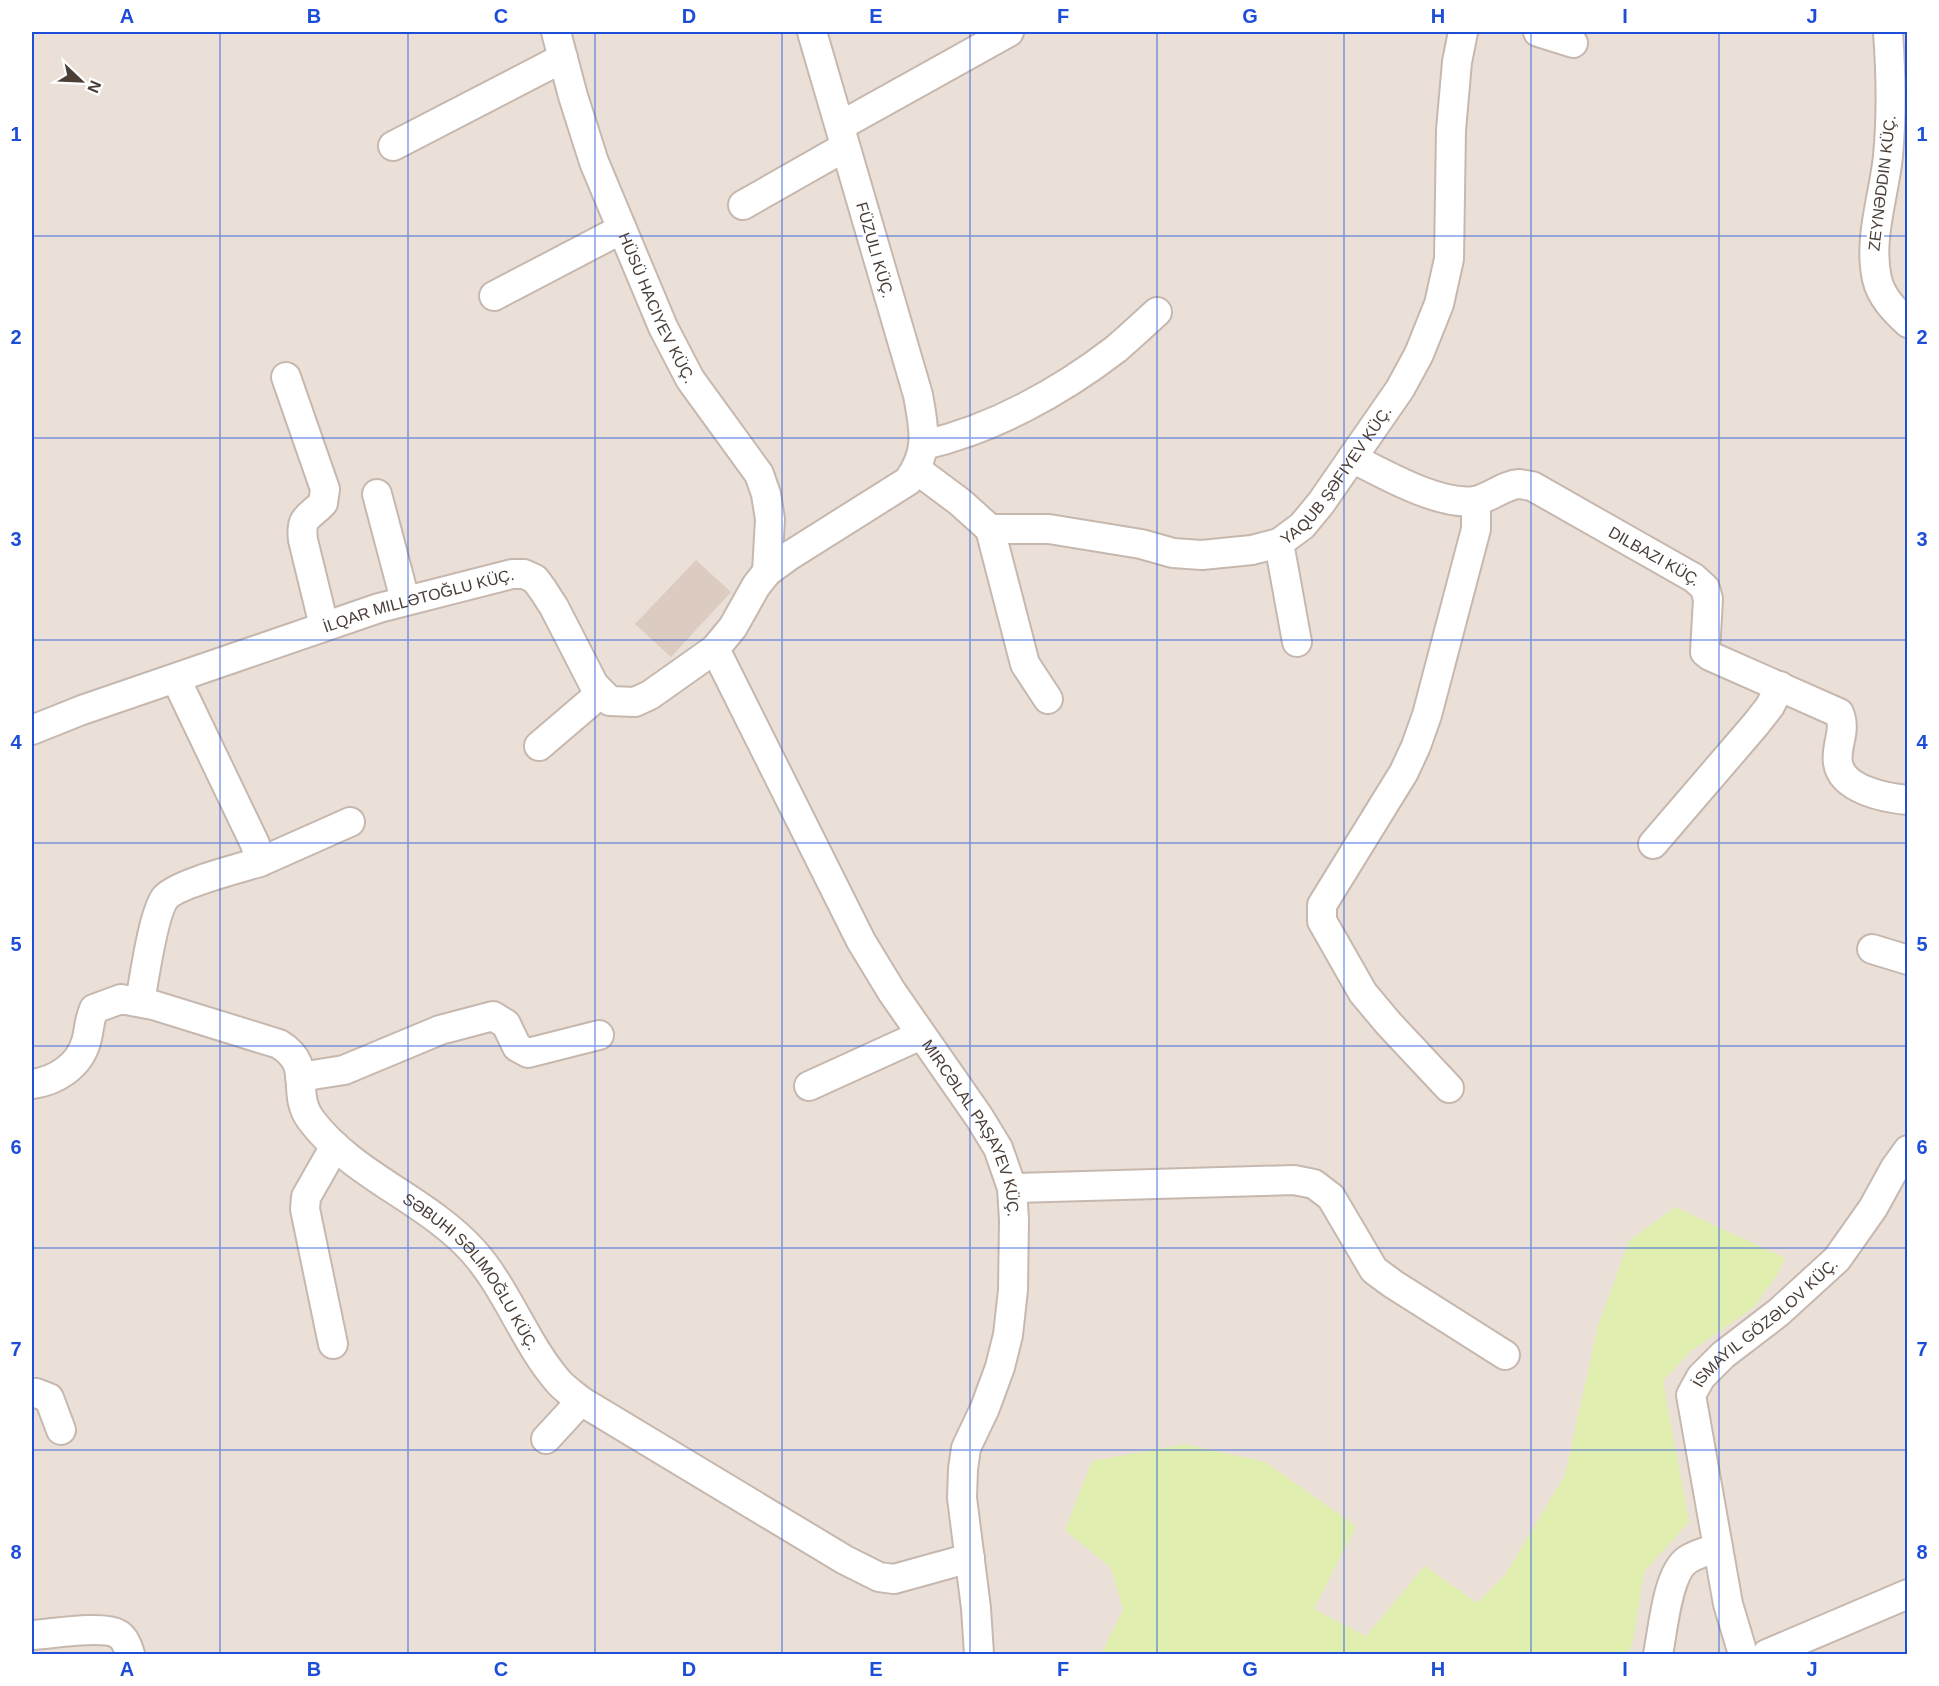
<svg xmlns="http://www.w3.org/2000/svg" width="1939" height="1686" viewBox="0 0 1939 1686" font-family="Helvetica,sans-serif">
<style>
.residential{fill:#ebe0d7}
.green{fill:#e0eeaf}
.building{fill:#dccbc1}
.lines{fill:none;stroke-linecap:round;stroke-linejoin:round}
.minor-casing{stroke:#c6b8ae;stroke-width:32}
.minor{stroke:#fff;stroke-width:28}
.grid{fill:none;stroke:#1d4ed8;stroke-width:1.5;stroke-opacity:0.55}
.labels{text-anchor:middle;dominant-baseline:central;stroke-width:6;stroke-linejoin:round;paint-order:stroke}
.street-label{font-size:16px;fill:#4b3e37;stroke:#fff}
.neatline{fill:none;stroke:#1d4ed8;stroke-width:2}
.grid-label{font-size:20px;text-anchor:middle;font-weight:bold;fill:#1d4ed8}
</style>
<rect width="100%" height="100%" fill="#f6f0ea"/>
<path class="residential" d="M32,32h1875v1622h-1875z"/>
<path class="green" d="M1675,1207l110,51 -7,16 -25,34 -62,43 -28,30 26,141 -45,50 -11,69 -5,13h-527l22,-44 -12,-42 -46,-38 27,-69 93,-17 80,18 91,64 -42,83 52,27 59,-70 52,37 28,-28 60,-100 33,-149 31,-85z"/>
<path class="building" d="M696,560l35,32 -60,65 -36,-33z"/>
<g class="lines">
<g class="minor-casing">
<g id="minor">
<path id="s1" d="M556,32l17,64 21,66 69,165 27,52 69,95 7,20 4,25 -3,53"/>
<path d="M1538,32l35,11"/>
<path d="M1888,32c3,41 4,82 0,124 -4,40 -20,83 -11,123 4,18 18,32 31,44"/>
<path d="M840,126l169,-94"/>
<path d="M393,146l170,-88"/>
<path d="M743,205l102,-58"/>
<path d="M494,296l128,-67"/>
<path d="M286,377l39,112 -2,14c-14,15 -23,13 -20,37l21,86"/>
<path d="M924,445c69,-16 136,-53 192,-96 14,-12 28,-25 41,-37"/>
<path id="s2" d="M1352,458c32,16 87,48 123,43 15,-3 29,-16 44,-17 4,0 9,2 13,2l162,92 11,10 3,11 -3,53 5,4 129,57c8,18 -4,33 -1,50 4,27 48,35 70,37"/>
<path id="s3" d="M917,470l43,32 30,27h59l92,15 32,9 29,2 50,-5 27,-7 23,-17 19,-23 79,-114 19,-35 20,-50 10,-45 2,-129 6,-68 6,-30"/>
<path d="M377,494l28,106"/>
<path d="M990,529l35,135 23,35"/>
<path d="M1279,543l18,99"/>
<path id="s4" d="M715,649l146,292 31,51 87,125 19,31 14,40 2,32 -1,70 -5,45 -8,32 -15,41 -19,40 -3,21 -1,29 14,110 3,46"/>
<path id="s5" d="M32,730l50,-20 297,-102 133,-34h12l11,5 8,11 11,17 40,78 16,16 25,1 15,-7 65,-46 18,-22 23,-41 11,-14 22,-16 119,-75c22,-30 16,-52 10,-86l-106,-363"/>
<path d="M539,746l62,-53"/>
<path d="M1653,844l103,-120 14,-18 10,-20"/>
<path d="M260,862l90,-40"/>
<path d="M1872,949l36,11"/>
<path d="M140,1002c4,-22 13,-88 25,-104 11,-14 75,-30 95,-36l-5,-18 -79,-165"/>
<path d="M300,1077l44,-7 96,-40 53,-14 13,8 11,23 11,6 71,-18"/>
<path id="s6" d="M32,1084c24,-3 47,-18 54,-42 4,-13 2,-19 8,-33l27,-10 32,6 126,39c36,22 11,48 32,76 42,56 115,79 162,131 34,38 51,90 84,129 6,8 16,14 24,21l264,159 34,17 15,2 76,-21"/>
<path d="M809,1086l112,-51"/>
<path d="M1449,1088l-60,-64 -26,-31 -41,-72v-16l82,-133 12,-26 11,-31 49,-186v-28"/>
<path d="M1012,1188l282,-8 20,4 17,13 43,73 19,14 112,71"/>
<path d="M333,1344l-28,-135 1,-12 29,-51"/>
<path d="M32,1393h4l13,5 12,32"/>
<path d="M546,1439l35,-38"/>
<path d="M32,1635c19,-1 71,-10 86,-1 7,4 10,13 12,20"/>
<path d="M1658,1654c5,-23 9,-80 29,-94 9,-6 21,-9 31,-12"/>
<path id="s7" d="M1743,1654l-15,-50 -37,-209 10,-18 22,-22 56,-43 58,-53 36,-51 22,-40 13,-18"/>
<path d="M1767,1654l141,-60"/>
</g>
</g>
<use href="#minor" class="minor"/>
</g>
<path class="grid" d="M220,32v1622M408,32v1622M595,32v1622M782,32v1622M970,32v1622M1157,32v1622M1344,32v1622M1531,32v1622M1719,32v1622M32,236h1876M32,438h1876M32,640h1876M32,843h1876M32,1046h1876M32,1248h1876M32,1450h1876"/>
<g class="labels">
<g class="street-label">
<text transform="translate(1882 183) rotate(-83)">ZEYNƏDDIN KÜÇ.</text>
<text transform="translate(875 250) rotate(74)">FÜZULI KÜÇ.</text>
<text stroke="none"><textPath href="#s1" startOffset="294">HÜSÜ HACIYEV KÜÇ.</textPath></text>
<text stroke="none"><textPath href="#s3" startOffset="476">YAQUB ŞƏFIYEV KÜÇ.</textPath></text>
<text stroke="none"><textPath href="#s2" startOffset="334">DILBAZI KÜÇ.</textPath></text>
<text stroke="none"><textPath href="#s5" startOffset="408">İLQAR MILLƏTOĞLU KÜÇ.</textPath></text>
<text stroke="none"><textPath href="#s4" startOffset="546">MIRCƏLAL PAŞAYEV KÜÇ.</textPath></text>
<text stroke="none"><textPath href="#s6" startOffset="609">SƏBUHI SƏLIMOĞLU KÜÇ.</textPath></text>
<text stroke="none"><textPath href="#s7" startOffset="369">İSMAYIL GÖZƏLOV KÜÇ.</textPath></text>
</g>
</g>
<rect width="1939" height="1686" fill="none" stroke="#ffffff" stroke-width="66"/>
<g transform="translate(81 81) rotate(113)" stroke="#ffffff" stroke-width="4.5" paint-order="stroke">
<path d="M0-4.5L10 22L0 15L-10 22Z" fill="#4b3e37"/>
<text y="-9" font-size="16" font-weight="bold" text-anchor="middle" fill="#4b3e37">N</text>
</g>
<rect x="33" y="33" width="1873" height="1620" class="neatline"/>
<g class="grid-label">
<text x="127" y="23">A</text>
<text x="314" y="23">B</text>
<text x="501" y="23">C</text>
<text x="689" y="23">D</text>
<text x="876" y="23">E</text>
<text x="1063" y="23">F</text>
<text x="1250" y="23">G</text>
<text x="1438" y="23">H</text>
<text x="1625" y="23">I</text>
<text x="1812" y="23">J</text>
<text x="16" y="141">1</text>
<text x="1922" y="141">1</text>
<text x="16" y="344">2</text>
<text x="1922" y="344">2</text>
<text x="16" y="546">3</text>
<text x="1922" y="546">3</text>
<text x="16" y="749">4</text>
<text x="1922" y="749">4</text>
<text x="16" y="951">5</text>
<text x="1922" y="951">5</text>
<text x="16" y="1154">6</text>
<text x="1922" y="1154">6</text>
<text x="16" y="1356">7</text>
<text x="1922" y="1356">7</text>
<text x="16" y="1559">8</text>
<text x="1922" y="1559">8</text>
<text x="127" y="1676">A</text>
<text x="314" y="1676">B</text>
<text x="501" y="1676">C</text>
<text x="689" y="1676">D</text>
<text x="876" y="1676">E</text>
<text x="1063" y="1676">F</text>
<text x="1250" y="1676">G</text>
<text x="1438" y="1676">H</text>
<text x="1625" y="1676">I</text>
<text x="1812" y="1676">J</text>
</g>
</svg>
